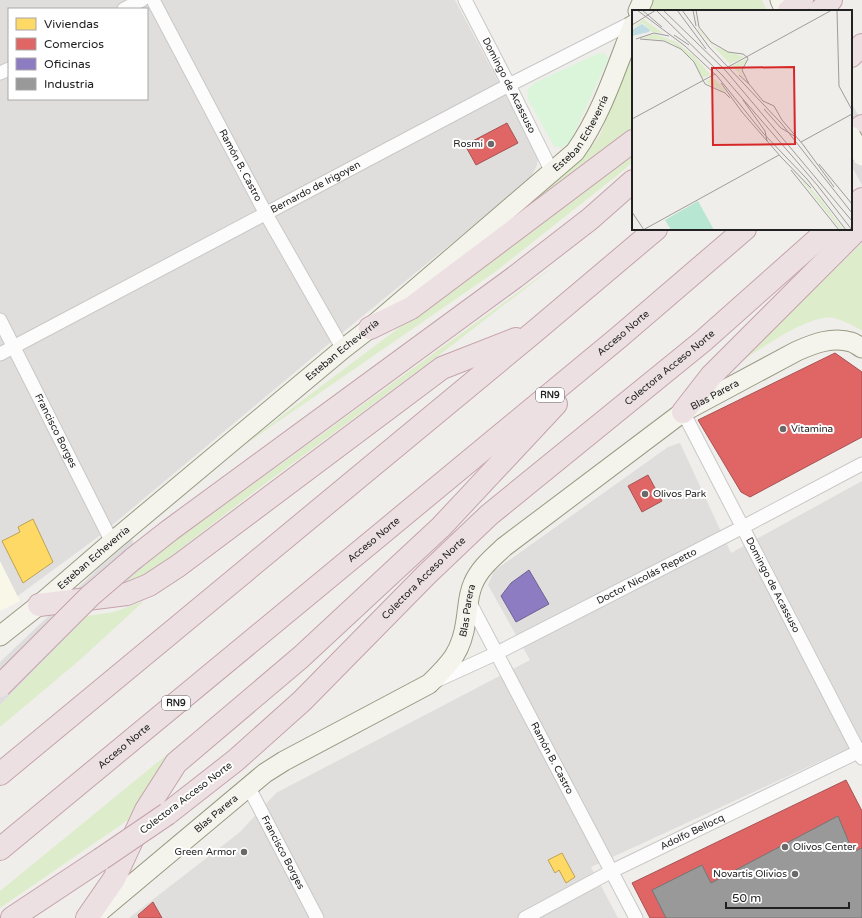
<svg xmlns="http://www.w3.org/2000/svg" width="862" height="918" viewBox="0 0 862 918" font-family="'Varela Round',sans-serif">
<style>
.residential{fill:#dfdedc;fill-rule:evenodd}
.education{fill:#f8f7e8}
.grass{fill:#ddeccb}
.park{fill:#daf5da}
.pier{fill:#dedddd}
.homes{fill:#ffd966;stroke:#bda252}
.shops{fill:#e06666;stroke:#a75252}
.offices{fill:#8e7cc3;stroke:#6e6193}
.industry{fill:#999;stroke:#757575}
.lines{fill:none;stroke-linecap:round;stroke-linejoin:round}
.street-casing{stroke:#c9c8c7;stroke-width:15}
.secondary-casing{stroke:#999a82;stroke-width:21}
.highway-casing{stroke:#c5a2ac;stroke-width:24}
.street{stroke:#fdfcfc;stroke-width:13}
.secondary{stroke:#f4f4ed;stroke-width:19}
.highway{stroke:#ece0e2;stroke-width:22}
.secondary-bridge-casing{stroke:#999a82;stroke-width:21;stroke-linecap:butt}
.highway-bridge-casing{stroke:#c5a2ac;stroke-width:24;stroke-linecap:butt}
.secondary-bridge{stroke:#f4f4ed;stroke-width:19}
.highway-bridge{stroke:#ece0e2;stroke-width:22}
.poi-dot{fill:#6a6968;stroke:#fff;stroke-width:1.5}
.labels{text-anchor:middle;dominant-baseline:central;stroke-width:4;stroke-linejoin:round;paint-order:stroke}
.shield{fill:#fff;stroke:#646464;stroke-width:1}
.shield-label{font-size:9px;font-weight:bold;fill:#222}
.street-label{font-size:10px;fill:#222;stroke:#fff}
.poi-label{font-size:10px;fill:#222;stroke:#fff;text-anchor:end}
.inset-road{fill:none;stroke:#9e9c9b;stroke-width:1}
.view{fill:#d62828;fill-opacity:0.15;stroke:#d62828;stroke-width:2}
.inset-edge{fill:none;stroke:#222;stroke-width:2}
</style>
<rect width="100%" height="100%" fill="#f0eeeb"/>
<path class="residential" d="M0,0h455l83,157 -1,8 -7,14 -205,168 -227,190 -98,72zM9,9h138v90h-138z
M680,443l51,110 131,-72v261l-271,125 27,51h-489l111,-86 36,-39 254,-133 -42,-75 6,-14 174,-124z"/>
<path class="education" d="M0,561l20,40 -20,10z"/>
<path class="grass" d="M653,0h109l5,11h-118z
M633,52v82l-118,82 69,-59 16,-22z
M633,155v6l-9,9 -129,102 -264,182 270,-203z
M862,243v88c-6,-5 -21,-11 -28,-13 -24,-5 -76,33 -97,46z
M557,264l-115,89 -184,136 -109,84 -29,13 45,-38z
M144,601l-63,58 -81,68v-22l87,-89 27,-4z
M252,685l-87,80 -37,55 -128,88v-17z"/>
<path class="park" d="M605,53l3,6 -38,83 -9,6 -7,-2 -26,-47 -1,-8 7,-8 63,-29z"/>
<path class="pier" d="M851,102l11,20v63l-11,-20z
M132,539l11,28 -56,49 -87,89v-43l101,-96z"/>
<path class="homes" d="M33,519l20,43 -30,21 -21,-42 18,-9 -2,-5z
M562,853l13,24 -9,6 -7,-13 -4,3 -7,-13z"/>
<path class="shops" d="M507,123l11,20 -42,22 -11,-20z
M835,353l27,19v65l-112,60 -9,-5 -43,-72z
M648,475l14,26 -20,11 -14,-26z
M846,780l16,31v107h-212l-18,-35z
M153,902l9,16h-23l-1,-3z"/>
<path class="offices" d="M529,570l20,34 -33,18 -15,-26 10,-13z"/>
<path class="industry" d="M838,816l15,36 9,-4v70h-196l-14,-28 50,-25 9,18z"/>
<g class="lines">
<g class="street-casing">
<g id="street">
<path id="s1" d="M153,0l113,214 77,135"/>
<path id="s2" d="M465,0l44,85 43,87"/>
<path d="M124,9l18,-9"/>
<path d="M0,73l9,-4"/>
<path id="s3" d="M0,320l112,222"/>
<path id="s4" d="M0,354l509,-269 124,-63"/>
<path id="s5" d="M683,412l179,346"/>
<path id="s6" d="M468,599l168,319"/>
<path id="s7" d="M438,680l59,-27 246,-126 119,-63"/>
<path id="s8" d="M248,786l69,132"/>
<path id="s9" d="M525,918l87,-47 250,-121"/>
</g>
</g>
<g class="secondary-casing">
<g id="secondary">
<path d="M780,0l5,11"/>
<path d="M638,11l5,-11"/>
<path id="s10" d="M0,636l39,-31 73,-63 231,-193 27,-21 205,-176c27,-38 41,-84 58,-127"/>
<path id="s11" d="M92,918l173,-145 19,-12 145,-77c22,-21 33,-33 37,-64 2,-12 2,-25 7,-36 6,-15 19,-26 31,-37l179,-135 114,-61c16,-7 36,-15 54,-9 4,1 7,4 11,6"/>
</g>
</g>
<g class="highway-casing">
<g id="highway">
<path d="M789,11l13,-11"/>
<path d="M820,11l11,-11"/>
<path d="M851,56l11,-11"/>
<path d="M851,136l11,-10"/>
<path d="M851,209l11,-10"/>
<path d="M370,328l41,-20 222,-167"/>
<path d="M683,412l28,-36 151,-151"/>
<path d="M133,559l37,-29 345,-253 75,-58 43,-38"/>
<path d="M39,605l88,-11 22,-9 29,-19 264,-198 74,-29"/>
<path d="M0,774l534,-442 122,-103"/>
<path id="s12" d="M167,814l69,-54 66,-59 125,-127 62,-59 214,-174 126,-112"/>
<path id="s13" d="M0,849l618,-511 127,-109"/>
<path d="M12,918l89,-59"/>
<path d="M87,918l27,-39 32,-69 30,-47 125,-106 140,-130 115,-123"/>
</g>
</g>
<use href="#street" class="street"/>
<use href="#secondary" class="secondary"/>
<use href="#highway" class="highway"/>
<g class="secondary-bridge-casing">
<path id="secondary-bridge" d="M851,136l11,20"/>
</g>
<g class="highway-bridge-casing">
<path id="highway-bridge" d="M0,686l90,-90 43,-37
M101,859l66,-45"/>
</g>
<use href="#secondary-bridge" class="secondary-bridge"/>
<use href="#highway-bridge" class="highway-bridge"/>
</g>
<g class="poi-dot">
<circle cx="491" cy="144" r="4"/>
<circle cx="783" cy="429" r="4"/>
<circle cx="645" cy="494" r="4"/>
<circle cx="785" cy="847" r="4"/>
<circle cx="244" cy="852" r="4"/>
<circle cx="795" cy="874" r="4"/>
</g>
<g class="labels">
<g class="shield">
<rect x="536" y="388" width="28" height="14" rx="3"/>
<rect x="162" y="696" width="28" height="14" rx="3"/>
</g>
<g class="shield-label">
<text x="550" y="395">RN9</text>
<text x="176" y="703">RN9</text>
</g>
<g class="street-label">
<text stroke="none"><textPath href="#s2" startOffset="96">Domingo de Acassuso</textPath></text>
<text stroke="none"><textPath href="#s10" startOffset="770">Esteban Echeverría</textPath></text>
<text stroke="none"><textPath href="#s1" startOffset="187">Ramón B. Castro</textPath></text>
<text stroke="none"><textPath href="#s4" startOffset="357">Bernardo de Irigoyen</textPath></text>
<text stroke="none"><textPath href="#s13" startOffset="809">Acceso Norte</textPath></text>
<text stroke="none"><textPath href="#s10" startOffset="446">Esteban Echeverría</textPath></text>
<text stroke="none"><textPath href="#s12" startOffset="673">Colectora Acceso Norte</textPath></text>
<text stroke="none"><textPath href="#s11" startOffset="834">Blas Parera</textPath></text>
<text stroke="none"><textPath href="#s3" startOffset="124">Francisco Borges</textPath></text>
<text stroke="none"><textPath href="#s13" startOffset="485">Acceso Norte</textPath></text>
<text stroke="none"><textPath href="#s10" startOffset="122">Esteban Echeverría</textPath></text>
<text stroke="none"><textPath href="#s7" startOffset="233">Doctor Nicolás Repetto</textPath></text>
<text stroke="none"><textPath href="#s12" startOffset="349">Colectora Acceso Norte</textPath></text>
<text stroke="none"><textPath href="#s5" startOffset="195">Domingo de Acassuso</textPath></text>
<text stroke="none"><textPath href="#s11" startOffset="498">Blas Parera</textPath></text>
<text stroke="none"><textPath href="#s13" startOffset="161">Acceso Norte</textPath></text>
<text stroke="none"><textPath href="#s6" startOffset="180">Ramón B. Castro</textPath></text>
<text transform="translate(186 798) rotate(-37)">Colectora Acceso Norte</text>
<text stroke="none"><textPath href="#s11" startOffset="162">Blas Parera</textPath></text>
<text stroke="none"><textPath href="#s9" startOffset="188">Adolfo Bellocq</textPath></text>
<text stroke="none"><textPath href="#s8" startOffset="75">Francisco Borges</textPath></text>
</g>
<g class="poi-label">
<text x="483" y="144">Rosmi</text>
<text x="791" y="429" text-anchor="start">Vitamina</text>
<text x="653" y="494" text-anchor="start">Olivos Park</text>
<text x="793" y="847" text-anchor="start">Olivos Center</text>
<text x="236" y="852">Green Armor</text>
<text x="787" y="874">Novartis Olivios</text>
</g>
</g>
<g transform="translate(632 10)">
<rect width="220" height="220" fill="#f0eeeb"/>
<path d="M62,0l4,18 17,19 29,10 -14,7 -32,-34zM12,9l6,5 13,9 -11,-1 -9,-9 -11,5zM23,24l21,8 18,14 17,19 -9,3 -8,-17 -20,-17 -10,-4 -23,-2zM114,49l1,1 -7,10 5,9 -13,-13zM81,67l11,12 3,4 -22,-11zM160,158l31,34 20,28h-2z" fill="#ddeccb"/>
<path d="M66,191l16,29h-43l-6,-10z" fill="#b7e6d2"/>
<path d="M10,14l8,6 -1,2 -17,4v-6z" fill="#bfdbe3"/>
<path class="inset-road" d="M5,0l48,36 32,30 46,57 44,46 39,51M10,0l20,17M24,0l67,66 95,110 34,44M31,0l63,61 126,150M45,0l29,39M50,0l27,37 72,76 71,90M61,0l3,16M64,0l3,17 12,15 17,10 15,2 4,3 1,2 -6,11 7,14 14,17 11,5 8,14 23,27M205,0l2,76 13,24M0,15l24,-15M42,25l15,10M4,29l18,-6 15,3M8,29l24,2 17,8 13,13 11,22 20,9 5,5M96,57l104,-57M107,65l10,9M89,73l21,29M111,90l22,31 2,10M132,99l17,19 15,9M110,102l39,45M0,109l83,-45M169,132l51,-28M172,136l30,41M149,147l30,31M187,154l33,40M159,160l48,60M0,202l12,18M11,220l136,-75"/>
<path class="view" d="M162,57l1,77 -82,1 -1,-77z"/>
<rect width="220" height="220" class="inset-edge"/>
</g>
<rect x="8" y="8" width="140" height="92" fill="#ffffff" stroke="#a7a7a7"/>
<rect x="16" y="18" width="20" height="12" fill="#ffd966" stroke="#a7a7a7"/>
<text x="44" y="28" font-size="12" fill="#222222">Viviendas</text>
<rect x="16" y="38" width="20" height="12" fill="#e06666" stroke="#a7a7a7"/>
<text x="44" y="48" font-size="12" fill="#222222">Comercios</text>
<rect x="16" y="58" width="20" height="12" fill="#8e7cc3" stroke="#a7a7a7"/>
<text x="44" y="68" font-size="12" fill="#222222">Oficinas</text>
<rect x="16" y="78" width="20" height="12" fill="#999999" stroke="#a7a7a7"/>
<text x="44" y="88" font-size="12" fill="#222222">Industria</text>
<path d="M726 902v6h123v-6" fill="none" stroke="#222222" stroke-width="2"/>
<text x="732" y="902" font-size="12" fill="#222222" stroke="#ffffff" stroke-width="3" paint-order="stroke">50 m</text>
</svg>
